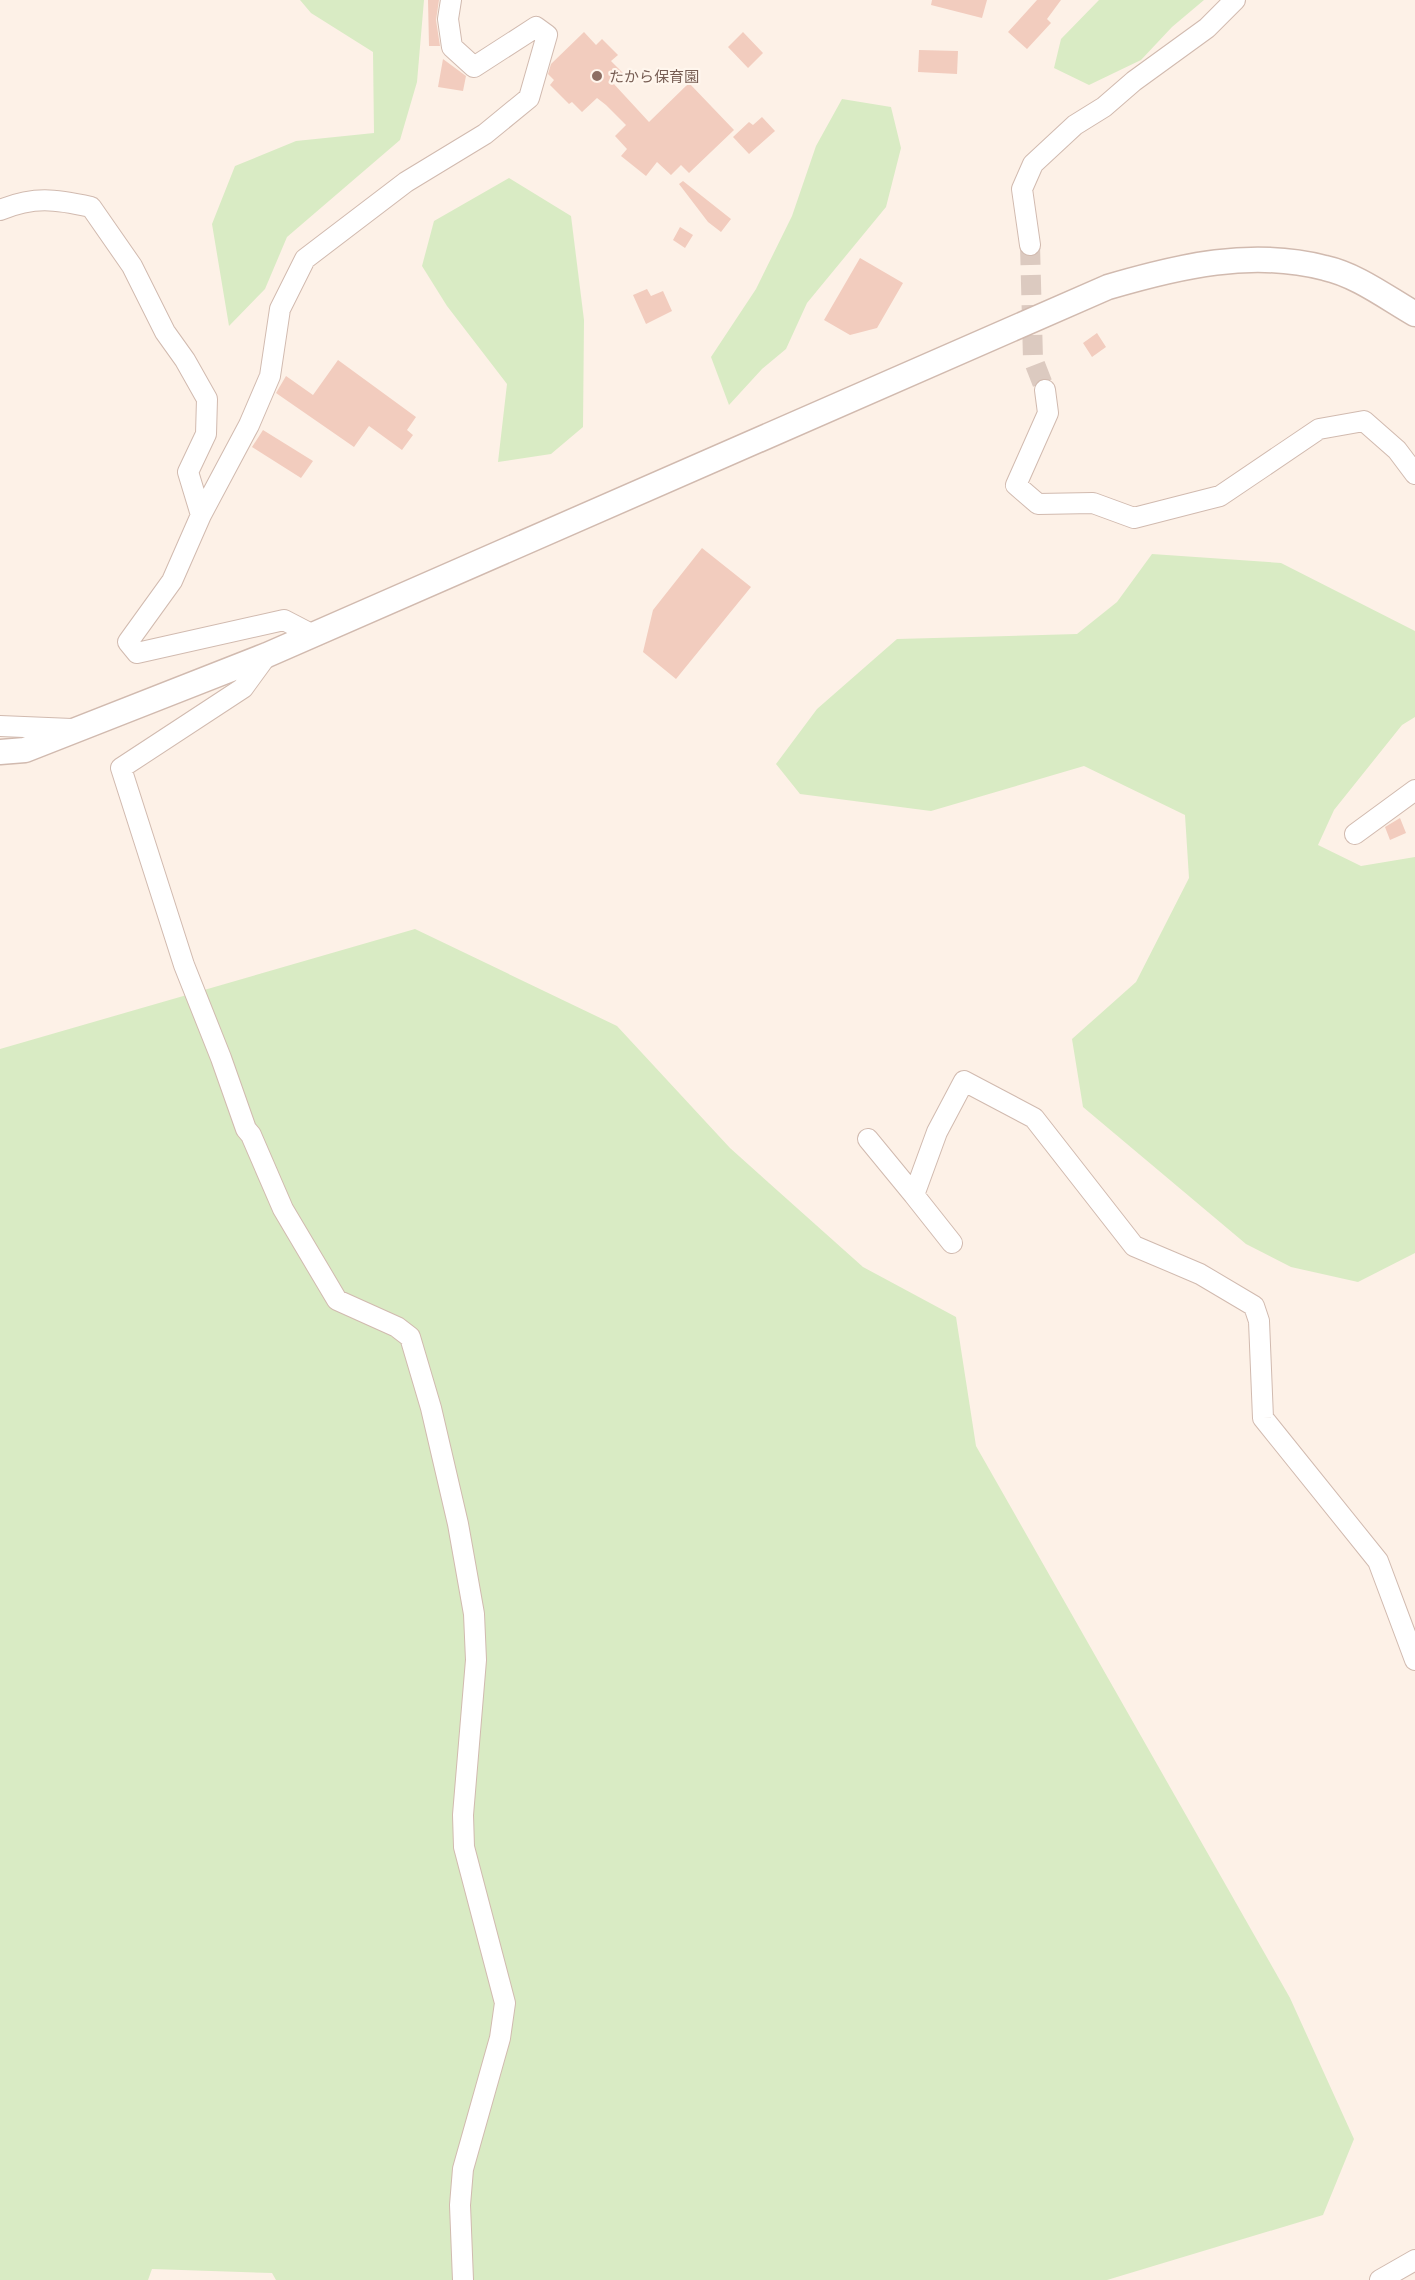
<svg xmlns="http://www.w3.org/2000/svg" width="1415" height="2280" viewBox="0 0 1415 2280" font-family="Inter,'Noto Sans JP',sans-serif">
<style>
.green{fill:#d9ebc4}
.building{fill:#f2ccbe}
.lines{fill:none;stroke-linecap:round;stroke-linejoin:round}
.minor-tunnel{stroke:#dccac0;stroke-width:20;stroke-dasharray:20 10;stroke-linecap:butt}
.minor-casing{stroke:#d1baaf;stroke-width:22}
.tertiary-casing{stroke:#d1baaf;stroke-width:27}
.minor{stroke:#fff;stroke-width:20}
.tertiary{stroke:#fff;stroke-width:24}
.education-dot{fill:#8d6e63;stroke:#fff6ed;stroke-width:2}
.labels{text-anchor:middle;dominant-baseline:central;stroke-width:4.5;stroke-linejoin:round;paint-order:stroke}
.education-label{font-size:15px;fill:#785e54;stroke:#fff6ed;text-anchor:start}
</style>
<rect width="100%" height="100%" fill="#fdf1e7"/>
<path class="green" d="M300,0h124l-7,82 -17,58 -113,97 -22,52 -36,37 -17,-102 23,-58 61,-25 78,-8 -1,-81 -62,-39z
M1099,0h105l-32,27 -31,33 -52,25 -35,-17 7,-29z
M842,99l49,8 10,41 -15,59 -79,96 -21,46 -24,20 -33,36 -18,-48 45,-68 36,-73 24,-70z
M509,178l62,38 13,104 -1,107 -32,27 -53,8 9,-78 -60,-78 -25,-40 12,-45z
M1152,554l129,9 134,68v86l-13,8 -68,85 -16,35 43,21 54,-9v396l-57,29 -67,-15 -45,-23 -163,-137 -11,-68 64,-57 53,-104 -4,-63 -101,-49 -153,45 -131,-17 -24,-30 41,-55 80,-70 180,-5 40,-32z
M415,929l202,97 113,122 133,119 93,50 20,129 314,552 64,141 -31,76 -216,65h-831l-4,-7 -120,-4 -4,11h-148v-1231z"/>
<path class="building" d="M428,0h11l-3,20 4,26h-11z
M932,0h55l-5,18 -51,-13z
M1037,0h24l-14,19 4,4 -24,26 -19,-17z
M584,32l12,13 6,-6 16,16 -7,6 12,12 -10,10 36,39 40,-39 45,47 -45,43 -8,-8 -10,10 -14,-13 -11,14 -25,-20 6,-7 -12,-13 11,-11 -20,-20 -9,-7 -15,14 -10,-10 -3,2 -19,-19 4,-5 -6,-6 3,-10z
M743,32l20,21 -15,15 -20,-21z
M919,50l39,1 -1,23 -39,-2z
M443,59l23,17 -3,15 -25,-4z
M762,117l13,14 -26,23 -16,-17 16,-15 4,3z
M683,181l48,38 -10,13 -13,-10 -29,-38z
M680,227l13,8 -8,13 -12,-8z
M860,258l43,25 -26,45 -27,7 -26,-15z
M647,289l4,7 12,-5 9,20 -26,13 -13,-29z
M1097,333l9,14 -14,10 -9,-14z
M338,360l78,57 -9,13 6,5 -11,15 -33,-24 -15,21 -78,-54 10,-17 27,19z
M263,430l50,31 -12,17 -49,-31z
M702,548l49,39 -75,92 -33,-27 10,-42z
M1400,818l6,15 -16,7 -5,-13z"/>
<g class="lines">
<path class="minor-tunnel" d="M1030,245l3,114 12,31"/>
<g class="minor-casing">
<path id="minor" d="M0,210c34,-14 55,-11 91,-3l41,59 33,66 20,28 22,39 -1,35 -18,38 13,43
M1030,245l-8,-56 11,-25 42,-39 29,-18 30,-26 73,-53 28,-28
M1045,390l3,23 -32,72 22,19 55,-1 41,15 86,-22 99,-67 45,-8 33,29 18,24
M311,634l-27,-14 -147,33 -9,-11 44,-61 29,-66 48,-90 21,-49 10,-67 25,-50 101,-77 79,-48 44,-36 18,-63 -11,-8 -62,40 -22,-20 -4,-28 3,-19
M267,655l-24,33 -122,80 63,197 37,93 25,71 5,6 32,74 54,91 60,27 13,10 21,71 27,116 16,90 2,46 -13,155 1,32 41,156 -5,35 -37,131 -3,36 3,75
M0,726l72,3
M1355,834l60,-44
M868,1139l46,56
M952,1243l-38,-48 23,-63 27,-51 70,37 100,128 66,28 54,32 5,15 4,97 115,143 37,99
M1380,2280l35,-20"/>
</g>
<g class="tertiary-casing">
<path id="tertiary" d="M0,752l25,-2 242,-95 841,-368c71,-21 144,-38 217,-19 32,7 62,30 90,46"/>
</g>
<use href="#minor" class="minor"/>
<use href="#tertiary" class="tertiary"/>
</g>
<circle class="education-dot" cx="597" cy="76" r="6"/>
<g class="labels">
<g class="education-label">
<text x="609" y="76">たから保育園</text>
</g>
</g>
</svg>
